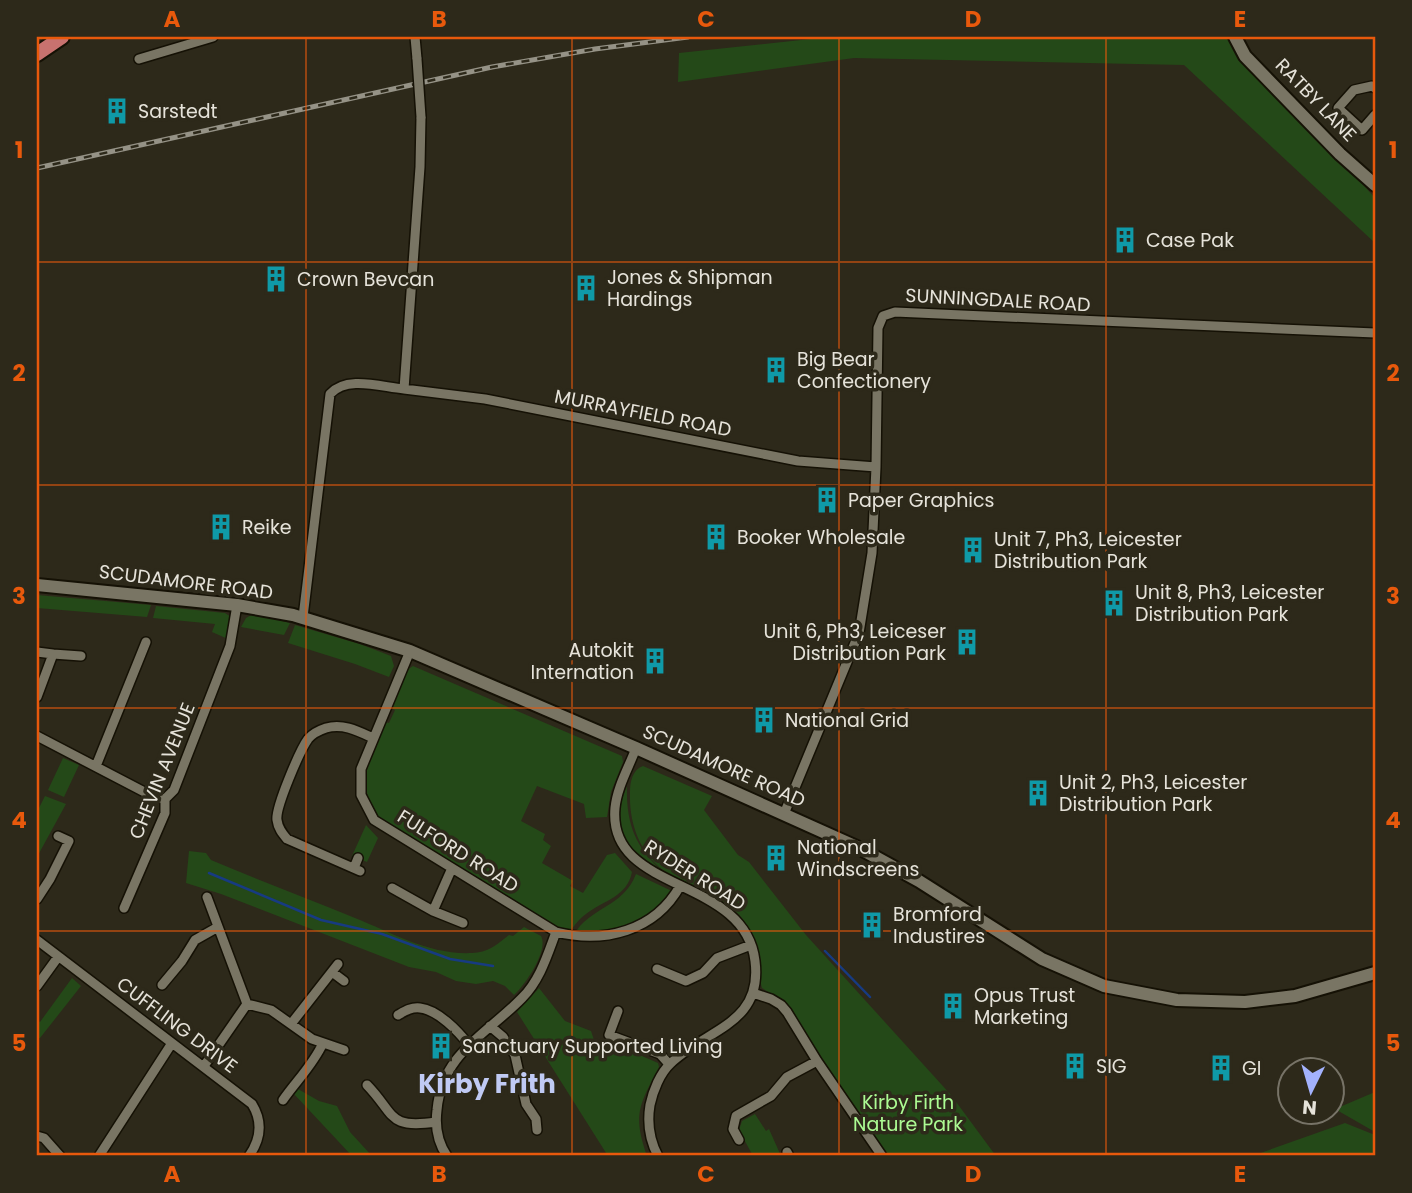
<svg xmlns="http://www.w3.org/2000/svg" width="1412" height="1193" viewBox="0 0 1412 1193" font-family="Poppins,sans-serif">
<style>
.green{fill:#244918}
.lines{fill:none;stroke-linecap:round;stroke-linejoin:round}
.stream{stroke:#173b82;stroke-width:2.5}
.street-casing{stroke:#151105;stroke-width:12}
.secondary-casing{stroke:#151105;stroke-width:16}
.primary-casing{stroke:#151105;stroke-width:18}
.street{stroke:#797564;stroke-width:9}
.secondary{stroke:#797564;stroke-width:12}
.primary{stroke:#c8726f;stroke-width:14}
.rail-casing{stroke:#959286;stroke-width:5}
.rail{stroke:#2d291a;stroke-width:2.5;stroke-dasharray:8;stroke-linecap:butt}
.street-bridge-casing{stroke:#151105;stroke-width:12;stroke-linecap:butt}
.street-bridge{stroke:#797564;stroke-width:9}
.grid{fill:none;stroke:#e8590c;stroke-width:2;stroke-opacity:0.55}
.labels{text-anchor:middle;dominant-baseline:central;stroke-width:7;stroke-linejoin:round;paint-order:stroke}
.street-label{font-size:19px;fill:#e6e3da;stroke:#2d291a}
.poi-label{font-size:19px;fill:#e6e3da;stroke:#2d291a;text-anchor:start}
.park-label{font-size:19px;fill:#acfb93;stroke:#2d291a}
.district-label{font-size:26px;font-weight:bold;fill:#c0caf4;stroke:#2d291a}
.neatline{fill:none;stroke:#e8590c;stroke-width:2.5}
.grid-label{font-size:23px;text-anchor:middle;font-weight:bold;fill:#e8590c}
</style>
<rect width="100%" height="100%" fill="#2d291a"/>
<path class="green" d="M829,37h402l144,161v45l-191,-178 -330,-7 -176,24 1,-29z
M37,595l114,10 -4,12 -110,-9z
M156,606l69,7 6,4 -3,22 -16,-7 3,-8 -62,-6z
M253,614l37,9 -6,12 -43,-8 5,-9z
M295,625l65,19 31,12 3,10 -5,11 -34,-13 -67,-21z
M413,666l209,90 1,6 -12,30 -4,25 -21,1 -2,-14 -47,-18 -16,35 24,13 -2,6 8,6 -9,17 31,18 -3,5 13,7 24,-38 8,-2 17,19c-5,25 -28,28 -46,42 -6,4 -11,11 -16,17l-12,-2 -178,-108c-26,-38 -11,-61 5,-99l4,1 6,-13 -4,-2 16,-38z
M63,758l16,7 -15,32 -16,-7z
M643,766l69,30 -8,14 34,45 11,7 57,73 145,160 45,61h-114l-97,-153 -23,-15c-3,-9 -1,-18 -2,-27 -1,-16 -9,-31 -19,-44 -20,-24 -49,-28 -74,-44 -27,-18 -38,-49 -37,-80 0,-11 2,-23 13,-27z
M627,786c-1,35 7,60 34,84 -36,-18 -51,-45 -34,-84z
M45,796l21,8 -29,53v-45z
M366,825l12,13 -11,24 -15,-6z
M189,851l17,2 5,7c47,20 96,38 144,58 38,15 74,37 117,35 15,0 26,-9 37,-18l4,1 11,-9 17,9c8,14 -16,49 -27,59l-9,-9 -12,-5 -17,3 -20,-3 -20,-9 -27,-5 -188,-73 -35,-11z
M636,874l38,18 -3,10 -47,30 -51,4c17,-30 50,-28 63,-62z
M72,978l9,8 -41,52 -3,1v-19l3,2z
M539,988l26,33 26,10 4,12 16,6 8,-3 39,17 1,4c-19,37 -27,47 -12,89h-39l-91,-144z
M298,1089l21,12 18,5 13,26 22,24h-20l-58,-62z
M1375,1092v40l-40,-23z
M755,1114l11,17 3,-2 12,27h-28l-14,-26 3,-9z
M1345,1123l30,12v21h-123z"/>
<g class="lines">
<path class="stream" d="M209,873l112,47 61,14 68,25 43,7
M825,951l45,46"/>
<g class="street-casing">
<path id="street" d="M415,37l2,22
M139,59l74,-22
M1375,88l-3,-2 -18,4 -16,18 24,22 13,-15
M404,389l81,10 313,62 78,6
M303,617l27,-223c17,-19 51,-7 74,-5l16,-222 1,-50
M410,651l-49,118v26l13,25 182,112c48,12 99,-1 124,-46
M37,652l16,2
M37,697l16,-43 28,2
M37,736l117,61 11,2
M636,748c-7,19 -19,39 -21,60 -8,86 130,67 140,153 8,63 -48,68 -84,102 -11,10 -18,28 -21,42 -3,18 -1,34 8,51
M96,766l50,-124
M784,814l75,-181 13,-80 4,-86 2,-139 5,-12 12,-4 480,21
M354,868l4,-10
M360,871l-73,-32c-5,-6 -9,-11 -10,-19 -2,-12 23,-70 31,-81 4,-5 12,-9 18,-11 17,-5 32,3 47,10
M392,888l41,23 30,12
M37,899l13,-20 19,-38 -11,-5
M124,908l41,-95v-14l9,-9 56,-144 7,-41
M433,911l19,-43
M37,940l215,164c11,18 9,35 -3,52
M657,969l29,12 17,-8 14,-15 34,-13
M332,972l12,9
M162,985l20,-24 13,-21 23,-13
M37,986l21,-29
M753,993l18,6 10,6 6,7 30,49 65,95
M247,1004l24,6 41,29 32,11
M618,1011l-9,24 51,19 9,10
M398,1015c7,-4 13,-8 22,-7 18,2 38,23 49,37
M291,1024l47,-60
M490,1026l13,11 12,18 11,49 10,15 1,11
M204,1066l43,-62 -40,-107
M367,1085c29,30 20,44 69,37
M283,1100c14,-20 30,-35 40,-57
M37,1136l7,2 16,18
M739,1140l-6,-11 3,-13 35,-20 16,-19 30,-16
M787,1152l2,4
M99,1156l73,-113
M447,1156c-9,-13 -12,-30 -10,-46 5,-57 49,-75 85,-112 18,-18 25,-42 34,-66"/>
</g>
<g class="secondary-casing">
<path id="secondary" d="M1235,37l10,19 95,98 35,31
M37,585l200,20 56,10 117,36 226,97 223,100 60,33 123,78 62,27 73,14 68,2 50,-6 80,-23"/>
</g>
<g class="primary-casing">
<path id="primary" d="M37,54l25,-17"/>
</g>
<use href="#street" class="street"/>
<use href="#secondary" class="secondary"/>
<use href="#primary" class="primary"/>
<g class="rail-casing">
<path id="rail" d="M37,168l455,-101 103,-18 93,-12"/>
</g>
<use href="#rail" class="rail"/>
<g class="street-bridge-casing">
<path id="street-bridge" d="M417,59l4,58"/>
</g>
<use href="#street-bridge" class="street-bridge"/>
</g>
<path class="grid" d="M306,37v1119M572,37v1119M839,37v1119M1106,37v1119M37,262h1338M37,485h1338M37,708h1338M37,931h1338"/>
<defs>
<g id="building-bare" transform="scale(2.1)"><path d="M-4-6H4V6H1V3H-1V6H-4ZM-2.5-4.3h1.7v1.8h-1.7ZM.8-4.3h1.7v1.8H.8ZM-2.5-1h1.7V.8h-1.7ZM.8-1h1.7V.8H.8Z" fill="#0f9aa8" stroke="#2d291a" stroke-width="2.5" paint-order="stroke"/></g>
</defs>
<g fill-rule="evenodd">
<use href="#building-bare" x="117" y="111"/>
<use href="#building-bare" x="1125" y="240"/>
<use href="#building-bare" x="276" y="279"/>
<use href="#building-bare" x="586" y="288"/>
<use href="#building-bare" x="776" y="370"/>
<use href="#building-bare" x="827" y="500"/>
<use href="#building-bare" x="221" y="527"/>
<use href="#building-bare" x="716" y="537"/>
<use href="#building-bare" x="973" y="550"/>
<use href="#building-bare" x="1114" y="603"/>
<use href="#building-bare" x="967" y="642"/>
<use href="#building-bare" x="655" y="661"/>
<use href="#building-bare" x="764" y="720"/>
<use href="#building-bare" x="1038" y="793"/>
<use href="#building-bare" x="776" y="858"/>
<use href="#building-bare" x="872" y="925"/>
<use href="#building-bare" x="953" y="1006"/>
<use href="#building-bare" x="441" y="1046"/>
<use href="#building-bare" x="1075" y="1066"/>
<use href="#building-bare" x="1221" y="1068"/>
</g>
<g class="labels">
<g class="street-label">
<text transform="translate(1316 100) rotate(46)">RATBY LANE</text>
<text transform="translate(998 300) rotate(3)">SUNNINGDALE ROAD</text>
<text transform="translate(643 413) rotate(11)">MURRAYFIELD ROAD</text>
<text transform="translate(186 582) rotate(7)">SCUDAMORE ROAD</text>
<text transform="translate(724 766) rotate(24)">SCUDAMORE ROAD</text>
<text transform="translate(162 771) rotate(-68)">CHEVIN AVENUE</text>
<text transform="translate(458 851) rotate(32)">FULFORD ROAD</text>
<text transform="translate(695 875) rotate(32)">RYDER ROAD</text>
<text transform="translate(177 1025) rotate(37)">CUFFLING DRIVE</text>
</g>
<g class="poi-label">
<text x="138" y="111">Sarstedt</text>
<text x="1146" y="240">Case Pak</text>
<text x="607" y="277">Jones &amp; Shipman<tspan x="607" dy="22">Hardings</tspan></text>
<text x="297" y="279">Crown Bevcan</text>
<text x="797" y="359">Big Bear<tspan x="797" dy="22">Confectionery</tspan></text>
<text x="848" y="500">Paper Graphics</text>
<text x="242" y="527">Reike</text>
<text x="737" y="537">Booker Wholesale</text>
<text x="994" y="539">Unit 7, Ph3, Leicester<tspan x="994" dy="22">Distribution Park</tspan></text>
<text x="1135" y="592">Unit 8, Ph3, Leicester<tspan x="1135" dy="22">Distribution Park</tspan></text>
<text x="946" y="631" text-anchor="end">Unit 6, Ph3, Leiceser<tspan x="946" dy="22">Distribution Park</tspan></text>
<text x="634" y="650" text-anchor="end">Autokit<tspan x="634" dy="22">Internation</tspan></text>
<text x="785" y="720">National Grid</text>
<text x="1059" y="782">Unit 2, Ph3, Leicester<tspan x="1059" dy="22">Distribution Park</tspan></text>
<text x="797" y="847">National<tspan x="797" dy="22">Windscreens</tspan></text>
<text x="893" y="914">Bromford<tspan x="893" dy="22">Industires</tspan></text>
<text x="974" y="995">Opus Trust<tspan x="974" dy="22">Marketing</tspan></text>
<text x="462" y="1046">Sanctuary Supported Living</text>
<text x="1096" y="1066">SIG</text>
<text x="1242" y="1068">GI</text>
</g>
<g class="park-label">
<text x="908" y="1102">Kirby Firth<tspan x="908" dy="22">Nature Park</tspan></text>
</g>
<g class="district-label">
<text x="487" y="1084">Kirby Frith</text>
</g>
</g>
<rect width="1412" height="1193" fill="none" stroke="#2d291a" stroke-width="77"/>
<g transform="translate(1311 1091) rotate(185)"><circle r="33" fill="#2d291a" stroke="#777367" stroke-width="2"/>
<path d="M0-5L12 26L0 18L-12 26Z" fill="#a3b2fd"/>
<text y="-10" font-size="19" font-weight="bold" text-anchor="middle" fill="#e6e3da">N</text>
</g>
<rect x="38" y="38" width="1336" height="1116" class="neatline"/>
<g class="grid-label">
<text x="172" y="27">A</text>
<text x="439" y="27">B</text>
<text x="706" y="27">C</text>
<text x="973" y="27">D</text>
<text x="1240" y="27">E</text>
<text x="19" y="158">1</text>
<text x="1393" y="158">1</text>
<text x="19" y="381">2</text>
<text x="1393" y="381">2</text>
<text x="19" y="604">3</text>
<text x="1393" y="604">3</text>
<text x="19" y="828">4</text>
<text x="1393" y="828">4</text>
<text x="19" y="1051">5</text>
<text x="1393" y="1051">5</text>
<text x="172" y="1182">A</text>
<text x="439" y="1182">B</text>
<text x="706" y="1182">C</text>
<text x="973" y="1182">D</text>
<text x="1240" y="1182">E</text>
</g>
</svg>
